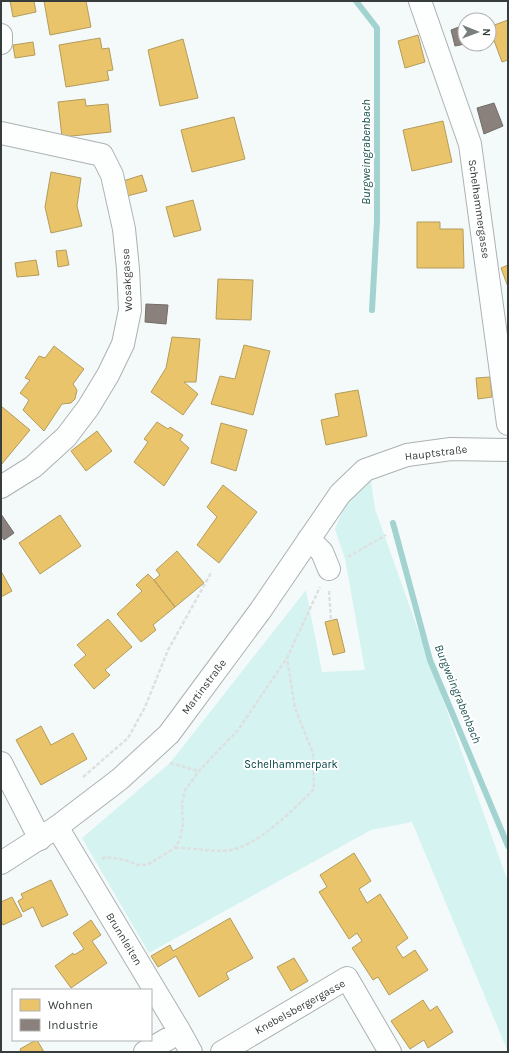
<svg xmlns="http://www.w3.org/2000/svg" width="509" height="1053" viewBox="0 0 509 1053" font-family="Karla,sans-serif">
<style>
.green{fill:#d5f3f1}
.homes{fill:#e9c46a;stroke:#b39c5c}
.industry{fill:#8a817c;stroke:#716d69}
.lines{fill:none;stroke-linecap:round;stroke-linejoin:round}
.stream{stroke:#a3d3d0;stroke-width:6}
.minor-casing{stroke:#acb2b1;stroke-width:24}
.major-casing{stroke:#acb2b1;stroke-width:24}
.path{stroke:#dee0e0;stroke-width:2.5;stroke-dasharray:4 2;stroke-linecap:butt}
.minor{stroke:#fdfefe;stroke-width:22}
.major{stroke:#fdfefe;stroke-width:22}
.labels{text-anchor:middle;dominant-baseline:central;stroke-width:4;stroke-linejoin:round;paint-order:stroke}
.street-label{font-size:11px;fill:#363d3c;stroke:#fff}
.park-label{font-size:11px;fill:#024240;stroke:#fff}
.water-label{font-size:12px;font-style:italic;fill:#1d5553;stroke:#fff}
</style>
<rect width="100%" height="100%" fill="#f4fafa"/>
<path class="green" d="M371,480l4,29 133,373v170l-96,-230 -41,8 -222,123 -67,-115 88,-75 136,-173 16,82 43,-2 -20,-111 -10,-30 10,-24z"/>
<path class="homes" d="M10,1h24l2,11 -23,5z
M44,1h42l5,26 -41,8z
M508,20v40l-6,2 -13,-35z
M418,35l7,27 -20,6 -7,-27z
M100,38l2,11 7,-1 4,22 -6,1 2,9 -43,7 -7,-42z
M183,39l15,59 -38,8 -12,-56z
M33,42l2,13 -20,3 -2,-13z
M85,99l1,7 22,-2 3,28 -49,5 -4,-35z
M234,117l11,42 -53,13 -11,-42z
M443,121l9,41 -40,9 -9,-41z
M51,172l30,6 -4,28 5,20 -31,7 -6,-26z
M142,175l5,16 -20,5 -4,-15z
M193,200l8,30 -27,7 -8,-30z
M417,222h23v7h23l1,39h-47z
M66,250l3,15 -11,2 -2,-16z
M36,260l3,15 -22,2 -2,-14z
M508,265v22l-7,-19z
M218,279l35,1 -2,40 -35,-1z
M172,337l28,2 -4,43h-12l14,12 -15,21 -32,-23 15,-24z
M244,345l26,6 -17,64 -42,-11 9,-28 15,3z
M54,346l30,23 -11,15 4,6 -2,9 -4,4 -9,1 -18,27 -21,-21 6,-10 -9,-7 10,-13 -5,-2 14,-22 6,2z
M490,377l2,20 -14,2 -2,-21z
M358,390l9,46 -41,9 -5,-25 18,-4 -4,-22z
M1,406l29,24 -29,35z
M157,422l11,7 2,-2 13,8 -3,5 9,8 -25,38 -30,-24 14,-20 -4,-3z
M221,423l26,7 -11,41 -25,-8z
M97,431l15,20 -26,20 -15,-20z
M223,485l34,27 -38,51 -22,-18 20,-28 -10,-10z
M60,515l21,31 -41,28 -21,-31z
M177,551l27,32 -29,24 -21,-27 6,-5 -4,-5z
M1,571l11,20 -11,6z
M148,574l6,6 21,27 -22,18 3,5 -15,12 -24,-28 25,-23 -6,-6z
M108,619l24,28 -27,23 5,5 -16,14 -20,-24 12,-10 -9,-10z
M337,619l8,33 -12,3 -8,-33z
M41,726l10,19 22,-12 14,26 -46,26 -25,-45z
M354,853l17,28 -12,8 8,14 13,-9 28,44 -12,9 7,11 12,-8 13,20 -39,25 -11,-18 -5,3 -21,-32 10,-7 -5,-8 -8,6 -30,-47 8,-5 -7,-12z
M51,880l17,35 -26,12 -9,-20 -10,5 -5,-11 5,-3 -2,-4z
M12,897l10,19 -19,9 -2,-3v-20z
M230,918l23,40 -27,15 3,6 -30,18 -23,-41 -18,11 -7,-11 19,-11 3,6z
M91,920l10,15 -9,6 15,22 -36,25 -16,-22 18,-13 1,2 10,-6 -11,-16z
M294,958l14,23 -17,10 -14,-24z
M423,1000l7,11 7,-5 16,26 -25,16 -4,-8 -14,9 -19,-28z
M36,1040h1l7,12h-23l-1,-3z"/>
<path class="industry" d="M464,25l1,19 -10,2 -4,-16z
M494,103l9,23 -19,8 -7,-26z
M146,304l22,1 -2,19 -21,-2z
M1,514l13,19 -10,7 -3,-4z"/>
<g class="lines">
<path class="stream" d="M356,1l21,27v193l-5,89
M393,523l37,137 78,186"/>
<g class="minor-casing">
<path id="minor" d="M420,1l50,143 38,280
M1,35v8
M1,133l101,22 10,20 12,54 4,40 2,41 -7,34 -15,31 -20,33 -22,29 -33,30 -32,20
M309,539l13,13 7,17
M1,763l39,76
M57,827l123,205 11,20
M145,1052l35,-20
M222,1052l125,-74 43,74"/>
</g>
<g class="major-casing">
<path id="major" d="M1,863l56,-36 63,-48 49,-45 91,-123 80,-117 25,-24 42,-15 44,-6 57,1"/>
</g>
<path class="path" d="M348,557l38,-22
M329,591l2,30
M170,763l29,8
M83,777l45,-39 17,-31 23,-57 43,-77
M175,848c19,-1 37,5 55,2 29,-5 64,-41 84,-61l-1,-36 -18,-45 -8,-50
M102,859l3,-2 20,3 13,5h9l28,-17 5,-9 3,-15 -1,-21 3,-13 14,-19 39,-41 49,-72 33,-71"/>
<use href="#minor" class="minor"/>
<use href="#major" class="major"/>
</g>
<g class="labels">
<g class="street-label">
<text transform="translate(479 209) rotate(82)">Schelhammergasse</text>
<text transform="translate(127 280) rotate(-93)">Wosakgasse</text>
<text transform="translate(436 453) rotate(-7)">Hauptstraße</text>
<text transform="translate(204 687) rotate(-53)">Martinstraße</text>
<text transform="translate(124 939) rotate(59)">Brunnleiten</text>
<text transform="translate(300 1007) rotate(-29)">Knebelsbergergasse</text>
</g>
<g class="park-label">
<text x="291" y="764">Schelhammerpark</text>
</g>
<g class="water-label">
<text transform="translate(366 152) rotate(-90)">Burgweingrabenbach</text>
<text transform="translate(458 694) rotate(68)">Burgweingrabenbach</text>
</g>
</g>
<rect width="509" height="1053" fill="none" stroke="#363d3c" stroke-width="4"/>
<rect x="12" y="989" width="140" height="52" fill="#ffffff" stroke="#afb1b1"/>
<rect x="20" y="999" width="20" height="12" fill="#e9c46a" stroke="#afb1b1"/>
<text x="48" y="1009" font-size="12" fill="#363d3c">Wohnen</text>
<rect x="20" y="1019" width="20" height="12" fill="#8a817c" stroke="#afb1b1"/>
<text x="48" y="1029" font-size="12" fill="#363d3c">Industrie</text>
<g transform="translate(477 32) rotate(91)"><circle r="19" fill="#ffffff" stroke="#afb1b1"/>
<path d="M0-3L7 15L0 10L-7 15Z" fill="#787f7e"/>
<text y="-6" font-size="11" font-weight="bold" text-anchor="middle" fill="#363d3c">N</text>
</g>
</svg>
